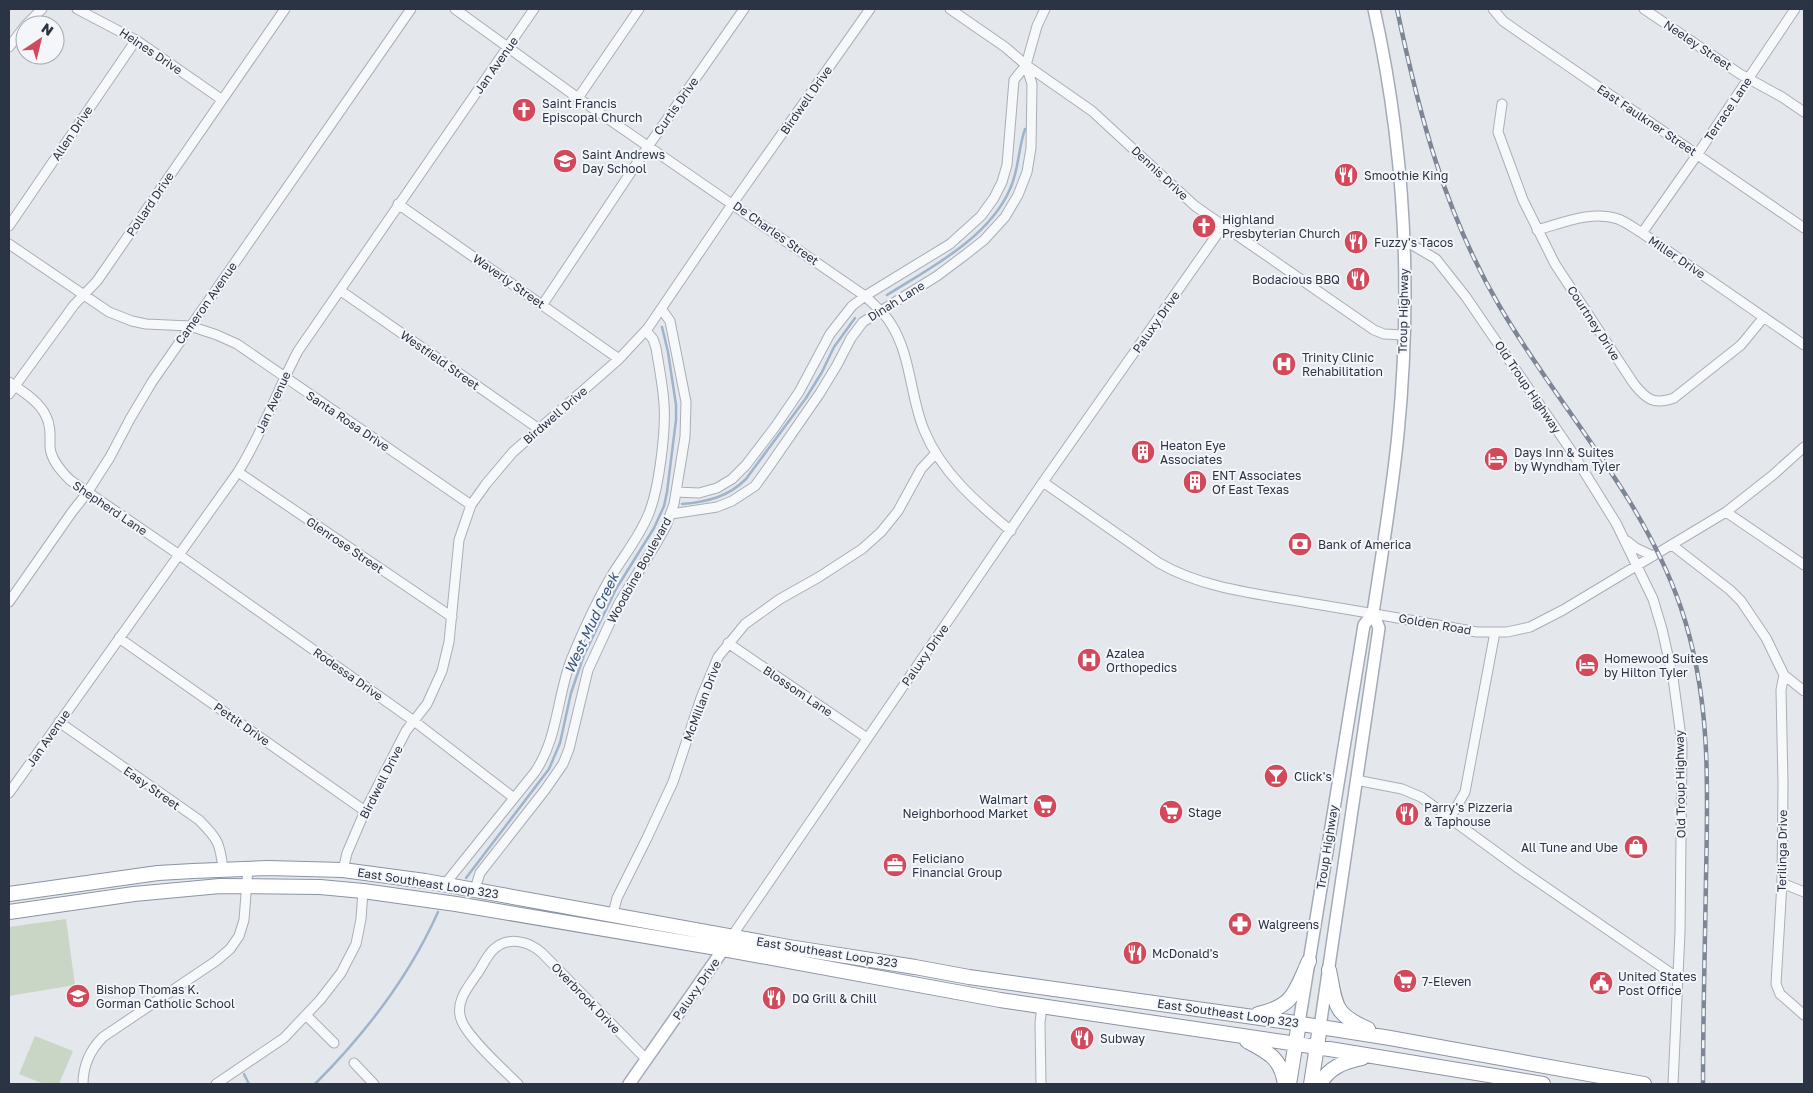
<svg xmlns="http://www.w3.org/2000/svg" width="1813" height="1093" viewBox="0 0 1813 1093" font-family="'Golos Text',sans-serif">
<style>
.green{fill:#c9d6c5}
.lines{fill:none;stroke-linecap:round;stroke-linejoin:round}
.stream{stroke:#9fb4cc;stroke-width:2.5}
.minor-casing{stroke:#a9aeb7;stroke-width:11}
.major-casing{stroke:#a3abb8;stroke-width:14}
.highway-casing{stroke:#8b94a3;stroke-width:16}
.minor{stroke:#f7f8fa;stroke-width:9}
.major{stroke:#fff;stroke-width:11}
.highway{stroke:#fff;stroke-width:14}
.rail-casing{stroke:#7d8696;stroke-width:4.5}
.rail{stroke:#f4f6f9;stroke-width:2.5;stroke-dasharray:8;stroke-linecap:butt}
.labels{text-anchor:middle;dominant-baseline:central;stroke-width:4;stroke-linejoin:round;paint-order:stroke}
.street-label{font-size:12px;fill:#2b3445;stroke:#f4f6f9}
.poi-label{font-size:12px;fill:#2b3445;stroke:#f4f6f9;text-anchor:start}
.water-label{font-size:14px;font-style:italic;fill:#34527a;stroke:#f4f6f9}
</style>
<rect width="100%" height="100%" fill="#e4e7ec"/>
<path class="green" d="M66,919l9,66 -66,11v-69z
M35,1036l38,15 -14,33h-15l-25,-10z"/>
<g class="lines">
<path class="stream" d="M887,295c43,-27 102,-57 123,-106 9,-19 8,-40 15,-60
M682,504c25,-2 46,-7 64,-25l60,-81 16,-26 12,-25 21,-29
M466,878l83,-109 11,-26 11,-50 13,-38 32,-66 38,-61 10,-22 3,-14 9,-72v-15l-8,-53 -6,-25
M244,1074l5,10
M315,1084c50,-50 94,-107 123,-172"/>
<g class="minor-casing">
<path id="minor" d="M77,9l59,31 85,59
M455,9l123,89 287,198c8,8 20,17 26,28 20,31 19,72 33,106 17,42 52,72 87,101
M950,9l55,38 21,18 66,46 103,95 179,124 10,4 20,1
M1493,9l10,12 20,14 281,193
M1644,9l96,65 42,23 22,15
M26,25l16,-16
M9,47l16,-21
M1026,65l11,-39 8,-17
M578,98l61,-89
M1502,104l-4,28 25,68 32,64 79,120c13,16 20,21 40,14l67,-53 23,-28
M398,204l221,155
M9,226l127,-186
M1537,230c26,-7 54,-20 81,-11 8,3 16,9 24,14l162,112
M1642,233l55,-78 98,-146
M1404,240l32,19 30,38 104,152 46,74 37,76 9,30 11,49 9,66 -2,188 -7,152
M9,244l100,68 23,9 14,3 44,2 27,9 20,9 234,161
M341,291l198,138
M543,304l106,-159 95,-136
M9,382c13,9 30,19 37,34 5,10 4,20 4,31 1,13 11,24 20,33l108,74 236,167 100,77
M9,394l65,-89 23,-24 188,-272
M238,472l214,145
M1043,482l116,81c45,26 100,31 150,40 56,9 112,19 168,29h30l23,-5 33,-17 163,-98 47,-37 31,-28
M1726,512l78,53
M671,514l46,-7 15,-6 23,-15 13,-18 52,-75 17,-28 14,-27 12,-16 74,-46 28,-21 19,-15 21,-23 13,-22 9,-23 4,-24 1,-64 -6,-19 -12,15 -7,85 -5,17 -8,16 -13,18 -31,28 -85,52 -13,10 -22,28 -31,58 -24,35 -29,38 -14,14 -15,9 -18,5 -23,-1
M1627,541l9,7 17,8
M1672,545l58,45 11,11 25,37 18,37 20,16
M9,602l63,-90 15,-19 23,-36 20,-38 22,-37 259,-373
M119,638l246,173
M728,643l139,95
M1784,675l-3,15 2,93 -1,100 -6,101 4,10 24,21
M59,722l140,98c19,19 21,23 24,49
M1356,780l46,9 19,8 97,71 160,110
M9,793l229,-321c24,-38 39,-81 60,-121l236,-342
M1450,818l15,-26 30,-160
M343,870l4,-17 18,-42 41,-80 21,-27 15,-33 7,-29 10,-102 12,-35 15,-21 27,-32 106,-93 29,-31 85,-125 137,-194
M1782,883l22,9
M445,884l90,-112c23,-34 22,-75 36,-112 12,-29 25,-58 41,-85 13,-21 28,-39 37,-62 10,-25 17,-82 15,-109 -1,-18 -5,-37 -8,-56l-3,-9 -7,-8
M475,889l5,-16 65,-83 18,-26 6,-15 19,-79 31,-67 38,-61 9,-16 8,-22 11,-67 1,-35 -16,-81 -8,-11
M613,914l4,-16 30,-60 26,-56 28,-84 17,-41 27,-33 35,-25 39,-22 43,-28 19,-17 17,-21 23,-42 15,-16
M732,936l311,-454 180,-256
M307,1016l27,27
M354,1063l20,21
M83,1084c0,-19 7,-34 20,-47l113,-76 14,-12 9,-13 5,-16 4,-52
M216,1084l68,-46 36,-38 21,-27 15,-29 5,-25 2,-28
M518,1084c-14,-14 -52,-48 -57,-65 -6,-17 7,-32 16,-45 5,-7 10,-19 17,-25 14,-13 35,-8 48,4l104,106
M1041,1084l-1,-61 2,-17"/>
</g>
<g class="major-casing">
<path id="major" d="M1299,1023l65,-398 9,-12c9,-59 19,-119 25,-179 14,-142 7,-286 -24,-425
M1320,1027l59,-399 -6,-15
M629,1084l98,-140"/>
</g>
<g class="highway-casing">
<path id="highway" d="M9,894l149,-21 35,-2 75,-3 75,2 82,11 364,66 126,20 54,10 320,45 101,16 254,46
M9,912l125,-18 86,-8 100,1 43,4 93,13 267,45 277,51 317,47 226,37
M1329,970c7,35 4,44 39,59
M1258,1014c36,-8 37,-22 51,-53
M1247,1041c21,11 34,17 38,43
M1289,1084l10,-61
M1311,1084l9,-57
M1320,1084c9,-17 24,-22 42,-26"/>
</g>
<use href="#minor" class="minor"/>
<use href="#major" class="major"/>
<use href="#highway" class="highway"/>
<g class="rail-casing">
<path id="rail" d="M1397,9c22,105 48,205 103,298 59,101 143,189 181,301 30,89 27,176 25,269 -1,69 -3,138 -3,207"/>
</g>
<use href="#rail" class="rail"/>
</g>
<defs>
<g id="church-disc" transform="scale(1.25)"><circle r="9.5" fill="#d1495b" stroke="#f4f6f9"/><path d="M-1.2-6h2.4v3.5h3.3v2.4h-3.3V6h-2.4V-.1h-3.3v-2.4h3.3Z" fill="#fff"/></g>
<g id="school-disc" transform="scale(1.25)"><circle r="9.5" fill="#d1495b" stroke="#f4f6f9"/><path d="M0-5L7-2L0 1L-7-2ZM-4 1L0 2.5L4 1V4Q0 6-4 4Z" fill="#fff"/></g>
<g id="restaurant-disc" transform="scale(1.25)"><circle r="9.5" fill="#d1495b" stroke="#f4f6f9"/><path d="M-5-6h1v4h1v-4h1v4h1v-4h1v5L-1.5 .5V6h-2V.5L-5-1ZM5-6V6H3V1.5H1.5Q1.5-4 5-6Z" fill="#fff"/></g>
<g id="hospital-disc" transform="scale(1.25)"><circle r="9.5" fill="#d1495b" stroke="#f4f6f9"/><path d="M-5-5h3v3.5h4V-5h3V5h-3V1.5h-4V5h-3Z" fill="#fff"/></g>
<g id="building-disc" transform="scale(1.25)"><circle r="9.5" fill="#d1495b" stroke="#f4f6f9"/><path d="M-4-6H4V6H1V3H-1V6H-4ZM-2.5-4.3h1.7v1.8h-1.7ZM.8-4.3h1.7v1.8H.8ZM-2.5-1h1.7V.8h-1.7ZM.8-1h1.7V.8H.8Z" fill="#fff"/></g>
<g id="hotel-disc" transform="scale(1.25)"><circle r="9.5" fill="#d1495b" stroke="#f4f6f9"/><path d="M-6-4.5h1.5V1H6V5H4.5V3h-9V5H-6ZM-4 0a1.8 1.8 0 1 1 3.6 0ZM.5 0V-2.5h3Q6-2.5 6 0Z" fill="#fff"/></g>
<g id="bank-disc" transform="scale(1.25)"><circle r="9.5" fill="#d1495b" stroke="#f4f6f9"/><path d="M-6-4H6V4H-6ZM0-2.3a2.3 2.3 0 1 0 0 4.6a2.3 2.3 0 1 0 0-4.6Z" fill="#fff"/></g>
<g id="bar-disc" transform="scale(1.25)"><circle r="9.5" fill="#d1495b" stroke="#f4f6f9"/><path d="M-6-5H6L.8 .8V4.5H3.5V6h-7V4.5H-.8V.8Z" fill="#fff"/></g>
<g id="supermarket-disc" transform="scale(1.25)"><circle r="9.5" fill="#d1495b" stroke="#f4f6f9"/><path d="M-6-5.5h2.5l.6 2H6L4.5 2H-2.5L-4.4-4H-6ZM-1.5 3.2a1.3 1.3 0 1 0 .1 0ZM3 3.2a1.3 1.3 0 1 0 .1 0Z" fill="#fff"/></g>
<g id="shop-disc" transform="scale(1.25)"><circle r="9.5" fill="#d1495b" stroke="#f4f6f9"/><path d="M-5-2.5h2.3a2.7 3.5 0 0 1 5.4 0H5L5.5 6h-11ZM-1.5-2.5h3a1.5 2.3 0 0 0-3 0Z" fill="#fff"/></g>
<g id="office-disc" transform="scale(1.25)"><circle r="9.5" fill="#d1495b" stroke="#f4f6f9"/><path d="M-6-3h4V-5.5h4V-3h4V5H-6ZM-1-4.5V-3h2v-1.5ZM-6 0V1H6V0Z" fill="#fff"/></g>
<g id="pharmacy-disc" transform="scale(1.25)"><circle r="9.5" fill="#d1495b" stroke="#f4f6f9"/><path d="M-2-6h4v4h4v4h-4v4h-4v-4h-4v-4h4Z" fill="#fff"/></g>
<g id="civic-disc" transform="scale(1.25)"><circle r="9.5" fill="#d1495b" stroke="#f4f6f9"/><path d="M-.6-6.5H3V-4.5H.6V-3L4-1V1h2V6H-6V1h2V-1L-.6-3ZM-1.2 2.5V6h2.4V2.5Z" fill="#fff"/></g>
</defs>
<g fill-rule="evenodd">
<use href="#church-disc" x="524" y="110"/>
<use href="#school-disc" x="565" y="161"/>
<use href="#restaurant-disc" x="1346" y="175"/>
<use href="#church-disc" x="1204" y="226"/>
<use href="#restaurant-disc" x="1356" y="242"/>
<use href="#restaurant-disc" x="1358" y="279"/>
<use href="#hospital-disc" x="1284" y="364"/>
<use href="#building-disc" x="1143" y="452"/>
<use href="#hotel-disc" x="1496" y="459"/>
<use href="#building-disc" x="1195" y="482"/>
<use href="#bank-disc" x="1300" y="544"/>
<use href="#hospital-disc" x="1089" y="660"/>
<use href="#hotel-disc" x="1587" y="665"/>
<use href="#bar-disc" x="1276" y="776"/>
<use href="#supermarket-disc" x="1045" y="806"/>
<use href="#supermarket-disc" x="1171" y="812"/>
<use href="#restaurant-disc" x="1407" y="814"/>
<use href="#shop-disc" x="1636" y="847"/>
<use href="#office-disc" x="895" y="865"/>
<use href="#pharmacy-disc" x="1240" y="924"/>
<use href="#restaurant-disc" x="1135" y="953"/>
<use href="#supermarket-disc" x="1405" y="981"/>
<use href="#civic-disc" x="1601" y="983"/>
<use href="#school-disc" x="78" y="996"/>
<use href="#restaurant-disc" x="774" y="998"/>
<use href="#restaurant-disc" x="1082" y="1038"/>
</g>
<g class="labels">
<g class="street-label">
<text transform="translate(1698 45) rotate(34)">Neeley Street</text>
<text transform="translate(151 51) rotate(34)">Heines Drive</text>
<text transform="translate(496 65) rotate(-55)">Jan Avenue</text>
<text transform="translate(806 100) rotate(-55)">Birdwell Drive</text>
<text transform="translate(676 106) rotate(-55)">Curtis Drive</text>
<text transform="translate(1728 109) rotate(-56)">Terrace Lane</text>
<text transform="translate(1647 120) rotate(34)">East Faulkner Street</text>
<text transform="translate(72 133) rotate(-56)">Allen Drive</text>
<text transform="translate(1160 173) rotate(43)">Dennis Drive</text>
<text transform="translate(150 204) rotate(-56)">Pollard Drive</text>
<text transform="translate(776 233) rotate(35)">De Charles Street</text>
<text transform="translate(1677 257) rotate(34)">Miller Drive</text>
<text transform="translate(509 281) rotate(35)">Waverly Street</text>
<text transform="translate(896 301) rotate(-32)">Dinah Lane</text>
<text transform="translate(206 303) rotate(-55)">Cameron Avenue</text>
<text transform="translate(1403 311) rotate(-89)">Troup Highway</text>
<text transform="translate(1156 322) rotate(-55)">Paluxy Drive</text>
<text transform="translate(1594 323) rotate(57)">Courtney Drive</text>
<text transform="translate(440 360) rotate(35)">Westfield Street</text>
<text transform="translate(1528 387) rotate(56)">Old Troup Highway</text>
<text transform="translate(273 402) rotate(-65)">Jan Avenue</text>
<text transform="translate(555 415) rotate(-41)">Birdwell Drive</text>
<text transform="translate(348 421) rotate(34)">Santa Rosa Drive</text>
<text transform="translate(110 508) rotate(34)">Shepherd Lane</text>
<text transform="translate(345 545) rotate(34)">Glenrose Street</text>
<text transform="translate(639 570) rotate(-61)">Woodbine Boulevard</text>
<text transform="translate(1435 624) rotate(10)">Golden Road</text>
<text transform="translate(925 655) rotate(-55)">Paluxy Drive</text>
<text transform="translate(348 674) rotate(35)">Rodessa Drive</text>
<text transform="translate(798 691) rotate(34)">Blossom Lane</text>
<text transform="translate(702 701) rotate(-69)">McMillan Drive</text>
<text transform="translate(242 724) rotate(35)">Pettit Drive</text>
<text transform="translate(48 738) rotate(-55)">Jan Avenue</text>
<text transform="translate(381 782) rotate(-63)">Birdwell Drive</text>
<text transform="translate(1680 784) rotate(-91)">Old Troup Highway</text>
<text transform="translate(152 788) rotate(35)">Easy Street</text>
<text transform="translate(1327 847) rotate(-81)">Troup Highway</text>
<text transform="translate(1782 851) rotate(-89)">Terilinga Drive</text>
<text transform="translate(428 883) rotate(9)">East Southeast Loop 323</text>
<text transform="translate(827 952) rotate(9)">East Southeast Loop 323</text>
<text transform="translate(696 989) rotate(-55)">Paluxy Drive</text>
<text transform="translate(586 998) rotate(46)">Overbrook Drive</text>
<text transform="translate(1228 1013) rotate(8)">East Southeast Loop 323</text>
</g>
<g class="poi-label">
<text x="542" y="103">Saint Francis<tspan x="542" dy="14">Episcopal Church</tspan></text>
<text x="582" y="154">Saint Andrews<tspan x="582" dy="14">Day School</tspan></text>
<text x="1364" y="175">Smoothie King</text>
<text x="1222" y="219">Highland<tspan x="1222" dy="14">Presbyterian Church</tspan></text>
<text x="1374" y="242">Fuzzy's Tacos</text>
<text x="1340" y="279" text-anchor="end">Bodacious BBQ</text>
<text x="1302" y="357">Trinity Clinic<tspan x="1302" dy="14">Rehabilitation</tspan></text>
<text x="1160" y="445">Heaton Eye<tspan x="1160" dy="14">Associates</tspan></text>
<text x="1514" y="452">Days Inn &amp; Suites<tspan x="1514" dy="14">by Wyndham Tyler</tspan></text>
<text x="1212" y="475">ENT Associates<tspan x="1212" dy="14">Of East Texas</tspan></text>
<text x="1318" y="544">Bank of America</text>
<text x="1106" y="653">Azalea<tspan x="1106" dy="14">Orthopedics</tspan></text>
<text x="1604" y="658">Homewood Suites<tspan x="1604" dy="14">by Hilton Tyler</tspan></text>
<text x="1294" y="776">Click's</text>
<text x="1028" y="799" text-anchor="end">Walmart<tspan x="1028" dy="14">Neighborhood Market</tspan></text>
<text x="1424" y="807">Parry's Pizzeria<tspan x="1424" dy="14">&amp; Taphouse</tspan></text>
<text x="1188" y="812">Stage</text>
<text x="1618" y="847" text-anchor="end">All Tune and Ube</text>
<text x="912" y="858">Feliciano<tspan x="912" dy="14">Financial Group</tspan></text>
<text x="1258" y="924">Walgreens</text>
<text x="1152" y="953">McDonald's</text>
<text x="1618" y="976">United States<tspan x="1618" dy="14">Post Office</tspan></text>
<text x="1422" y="981">7-Eleven</text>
<text x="96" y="989">Bishop Thomas K.<tspan x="96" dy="14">Gorman Catholic School</tspan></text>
<text x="792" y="998">DQ Grill &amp; Chill</text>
<text x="1100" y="1038">Subway</text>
</g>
<g class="water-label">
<text transform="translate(591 623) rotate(-65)">West Mud Creek</text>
</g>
</g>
<rect width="1813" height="1093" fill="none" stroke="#2b3445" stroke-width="20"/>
<g transform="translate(40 40) rotate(35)"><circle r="24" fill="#f4f6f9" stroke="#a4a8b1"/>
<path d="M0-4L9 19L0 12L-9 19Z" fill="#d1495b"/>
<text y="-8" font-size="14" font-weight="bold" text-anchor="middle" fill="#2b3445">N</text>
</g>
</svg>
